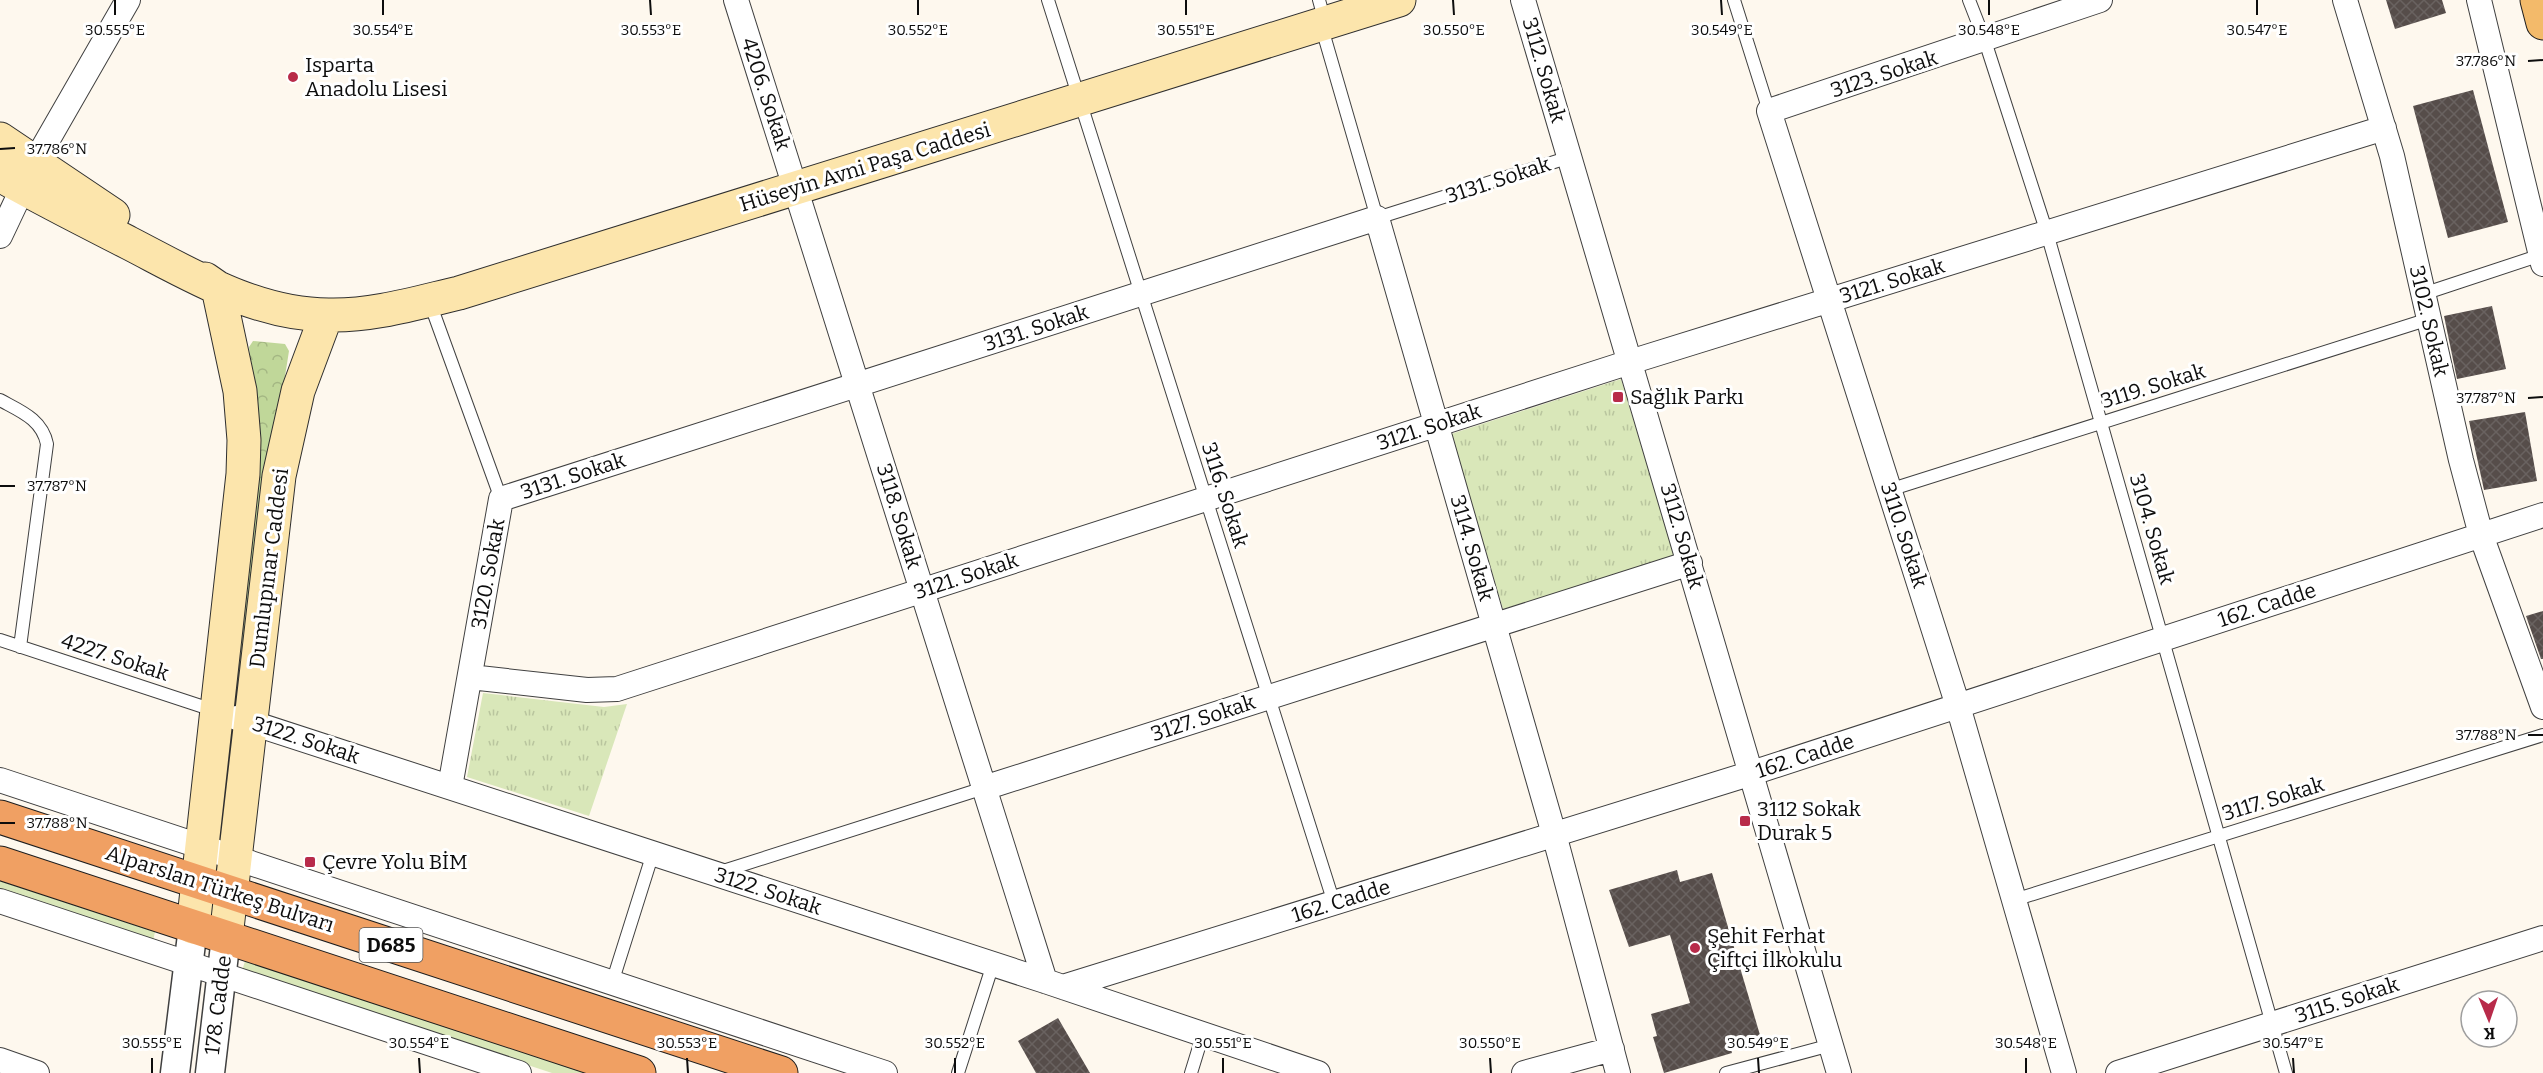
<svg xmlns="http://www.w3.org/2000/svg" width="2543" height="1073" viewBox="0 0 2543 1073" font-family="Bitter,serif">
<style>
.grass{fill:#d9e7b9}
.forest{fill:url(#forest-crowns)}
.park{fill:url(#park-tufts)}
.building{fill:url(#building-cross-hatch)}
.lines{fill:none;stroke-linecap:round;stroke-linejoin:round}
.service-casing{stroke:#404040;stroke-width:14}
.minor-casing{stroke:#404040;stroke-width:26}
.tertiary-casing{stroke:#404040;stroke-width:31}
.secondary-casing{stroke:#2f2f2f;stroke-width:35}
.primary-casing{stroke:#1e1e1e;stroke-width:35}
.trunk-casing{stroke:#1e1e1e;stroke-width:35}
.service{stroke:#fff;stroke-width:12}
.minor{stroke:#fff;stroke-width:24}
.tertiary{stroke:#fff;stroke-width:28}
.secondary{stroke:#fce5ac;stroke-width:33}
.primary{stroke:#f3ba6a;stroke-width:33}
.trunk{stroke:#f0a063;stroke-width:33}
.ticks{fill:none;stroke:#0d0d0d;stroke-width:2}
.poi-dot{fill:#b82b4a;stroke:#fff;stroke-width:2}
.labels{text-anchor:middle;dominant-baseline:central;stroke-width:6;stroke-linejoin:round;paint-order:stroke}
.shield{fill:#fff;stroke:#565656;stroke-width:1.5}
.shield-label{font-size:20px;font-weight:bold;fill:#0d0d0d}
.poi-label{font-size:21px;fill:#0d0d0d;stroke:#fff;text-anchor:start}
.street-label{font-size:21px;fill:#0d0d0d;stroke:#fff}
.ticks-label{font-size:15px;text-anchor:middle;fill:#0d0d0d;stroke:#fff;stroke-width:6;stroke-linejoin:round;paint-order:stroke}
</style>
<defs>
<pattern id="forest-crowns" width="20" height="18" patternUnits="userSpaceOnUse" patternTransform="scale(1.5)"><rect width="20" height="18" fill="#c0d799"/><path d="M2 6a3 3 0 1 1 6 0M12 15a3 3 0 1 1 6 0" fill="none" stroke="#a4b783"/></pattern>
<pattern id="park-tufts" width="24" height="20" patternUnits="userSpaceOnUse" patternTransform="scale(1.5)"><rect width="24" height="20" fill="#d9e7b9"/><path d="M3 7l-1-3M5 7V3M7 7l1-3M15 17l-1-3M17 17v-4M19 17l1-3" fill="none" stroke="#b9c59e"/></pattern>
<pattern id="building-cross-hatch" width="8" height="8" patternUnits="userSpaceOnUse" patternTransform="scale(1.5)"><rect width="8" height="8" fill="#564d4a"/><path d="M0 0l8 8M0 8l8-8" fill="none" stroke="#696260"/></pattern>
</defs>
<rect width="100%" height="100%" fill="#fef8ee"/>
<path class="grass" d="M0,881l155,51 -2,9 -153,-51z
M245,961l340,112h-33l-310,-102z"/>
<path class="forest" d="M253,341l32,3 4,7 -19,120 -29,233 -14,-4 28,-295 -6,-58z"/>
<path class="park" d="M1621,379l54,179 -172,51 -52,-175z
M483,693l121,14 23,-3 -38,112 -122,-39z"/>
<path class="building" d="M2386,0h56l4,13 -51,16z
M2473,90l35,132 -60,16 -35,-132z
M2492,306l14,63 -49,10 -13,-63z
M2525,412l12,69 -53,9 -15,-69z
M2543,611v48h-2l-15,-43z
M1677,870l3,12 32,-9 48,162 -30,9 2,9 -68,20 -11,-36 4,-1 -6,-22 39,-11 -20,-68 -41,12 -20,-57z
M1058,1018l32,55h-54l-18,-32z"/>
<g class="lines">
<g class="service-casing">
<path id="service" d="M1048,0l286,903
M1319,0l6,22
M1734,0l35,111
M1969,0l16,41 62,192 239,840
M1321,25l56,193 193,-61
M2423,294l118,-39
M430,303l71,196
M0,400c20,11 42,19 47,44l-27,203
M1889,490l540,-171
M0,640l216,71
M720,872l264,-84
M2014,900l529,-165
M612,983l41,-130
M958,1073l35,-109
M1191,1073l12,-39
M1726,1073l105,-28"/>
</g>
<g class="minor-casing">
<path id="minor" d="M736,0l309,981
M1523,0l316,1073
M2345,0l47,156 69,304 20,75 62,172
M2479,0l64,264
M0,236l35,-74 93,-162
M470,677l117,13 30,-1 1013,-327 754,-234
M237,718l808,263 273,92
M0,780l885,293
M450,787l51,-288 876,-281 177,616 64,239
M984,788l706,-225
M0,901l519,172
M1063,987l689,-214 791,-258
M0,1060l37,13
M1524,1073l88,-24
M2064,1073l-106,-367 -189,-595 331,-111
M2118,1073l425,-135"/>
</g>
<g class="tertiary-casing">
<path id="tertiary" d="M175,1073l18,-146
M210,1073l16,-136"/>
</g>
<g class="secondary-casing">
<path id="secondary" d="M0,139l113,76
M0,175c42,24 86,46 129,68 62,32 127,72 200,72 44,1 87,-12 130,-22l940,-293
M193,927l50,-453 1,-34 -4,-49 -22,-103 -13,-9
M226,937l53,-461 19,-85 28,-75"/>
</g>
<g class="primary-casing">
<path id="primary" d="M2537,0l6,23"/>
</g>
<g class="trunk-casing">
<path id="trunk" d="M0,817l781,256
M0,863l639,210"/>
</g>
<use href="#service" class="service"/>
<use href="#minor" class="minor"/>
<use href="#tertiary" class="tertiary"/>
<use href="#secondary" class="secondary"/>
<use href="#primary" class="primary"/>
<use href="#trunk" class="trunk"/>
</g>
<path class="ticks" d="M115,0v15M383,0v15M650,0l1,15M918,0v15M1186,0v15M1453,0l1,15M1721,0l1,15M1989,0v15M2257,0v15M2528,61l15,-1M0,149l15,-1M2528,398l15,-1M0,486h15M2528,735h15M0,823h15M152,1058v15M419,1058l1,15M687,1058l1,15M955,1058v15M1223,1058v15M1490,1058l1,15M1758,1058l1,15M2026,1058v15M2293,1058l1,15"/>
<g class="poi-dot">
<circle cx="293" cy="77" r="6"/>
<rect x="1612" y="391" width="12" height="12" rx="3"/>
<rect x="1739" y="815" width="12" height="12" rx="3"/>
<rect x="304" y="856" width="12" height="12" rx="3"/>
<circle cx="1695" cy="948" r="6"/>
</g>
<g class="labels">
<rect class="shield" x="359.5" y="928" width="63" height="34" rx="4.5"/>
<g class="shield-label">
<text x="391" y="945">D685</text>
</g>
<g class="poi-label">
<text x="305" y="65">Isparta<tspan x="305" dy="24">Anadolu Lisesi</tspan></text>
<text x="1630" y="397">Sağlık Parkı</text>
<text x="1757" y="809">3112 Sokak<tspan x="1757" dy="24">Durak 5</tspan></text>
<text x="322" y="862">Çevre Yolu BİM</text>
<text x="1707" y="936">Şehit Ferhat<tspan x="1707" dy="24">Çiftçi İlkokulu</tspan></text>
</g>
<g class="street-label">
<text transform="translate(1544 70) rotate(74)">3112. Sokak</text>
<text transform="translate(1884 74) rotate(-18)">3123. Sokak</text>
<text transform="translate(766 94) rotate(72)">4206. Sokak</text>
<text transform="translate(865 167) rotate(-17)">Hüseyin Avni Paşa Caddesi</text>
<text transform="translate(1498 180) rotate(-18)">3131. Sokak</text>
<text transform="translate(1892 281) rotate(-17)">3121. Sokak</text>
<text transform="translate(2429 321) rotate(77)">3102. Sokak</text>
<text transform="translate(1036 328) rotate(-18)">3131. Sokak</text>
<text transform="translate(2153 386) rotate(-17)">3119. Sokak</text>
<text transform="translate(1429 427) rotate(-18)">3121. Sokak</text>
<text transform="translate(573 476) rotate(-18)">3131. Sokak</text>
<text transform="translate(1225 495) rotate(72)">3116. Sokak</text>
<text transform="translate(899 516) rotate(73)">3118. Sokak</text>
<text transform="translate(2152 529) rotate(74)">3104. Sokak</text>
<text transform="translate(1904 535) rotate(72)">3110. Sokak</text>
<text transform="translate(1682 536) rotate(74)">3112. Sokak</text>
<text transform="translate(1472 548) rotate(74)">3114. Sokak</text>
<text transform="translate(269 568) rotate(-83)">Dumlupınar Caddesi</text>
<text transform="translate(488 574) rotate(-80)">3120. Sokak</text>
<text transform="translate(966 576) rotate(-18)">3121. Sokak</text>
<text transform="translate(2267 605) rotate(-18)">162. Cadde</text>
<text transform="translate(115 657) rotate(18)">4227. Sokak</text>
<text transform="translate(1203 718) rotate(-18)">3127. Sokak</text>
<text transform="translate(306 740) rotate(18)">3122. Sokak</text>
<text transform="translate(1805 756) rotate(-18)">162. Cadde</text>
<text transform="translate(2273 799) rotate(-17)">3117. Sokak</text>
<text transform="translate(220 889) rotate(18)">Alparslan Türkeş Bulvarı</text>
<text transform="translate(768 891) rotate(18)">3122. Sokak</text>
<text transform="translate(1341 901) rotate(-17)">162. Cadde</text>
<text transform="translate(2347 1000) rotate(-18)">3115. Sokak</text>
<text transform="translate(218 1005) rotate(-83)">178. Cadde</text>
</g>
</g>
<g class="ticks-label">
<text x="115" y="35">30.555°E</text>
<text x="383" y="35">30.554°E</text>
<text x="651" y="35">30.553°E</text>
<text x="918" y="35">30.552°E</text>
<text x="1186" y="35">30.551°E</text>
<text x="1454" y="35">30.550°E</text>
<text x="1722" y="35">30.549°E</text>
<text x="1989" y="35">30.548°E</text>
<text x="2257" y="35">30.547°E</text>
<text x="2486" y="66">37.786°N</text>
<text x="57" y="154">37.786°N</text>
<text x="2486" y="403">37.787°N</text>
<text x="57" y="491">37.787°N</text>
<text x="2486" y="740">37.788°N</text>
<text x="57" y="828">37.788°N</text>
<text x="152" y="1048">30.555°E</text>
<text x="419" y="1048">30.554°E</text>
<text x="687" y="1048">30.553°E</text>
<text x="955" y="1048">30.552°E</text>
<text x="1223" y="1048">30.551°E</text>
<text x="1490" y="1048">30.550°E</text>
<text x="1758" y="1048">30.549°E</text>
<text x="2026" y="1048">30.548°E</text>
<text x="2293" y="1048">30.547°E</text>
</g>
<g transform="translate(2489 1019) rotate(178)"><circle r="28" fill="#ffffff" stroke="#9e9e9e" stroke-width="1.5"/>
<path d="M0-4.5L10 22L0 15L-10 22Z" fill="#b82b4a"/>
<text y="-9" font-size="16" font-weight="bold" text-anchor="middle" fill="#0d0d0d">K</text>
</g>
</svg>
